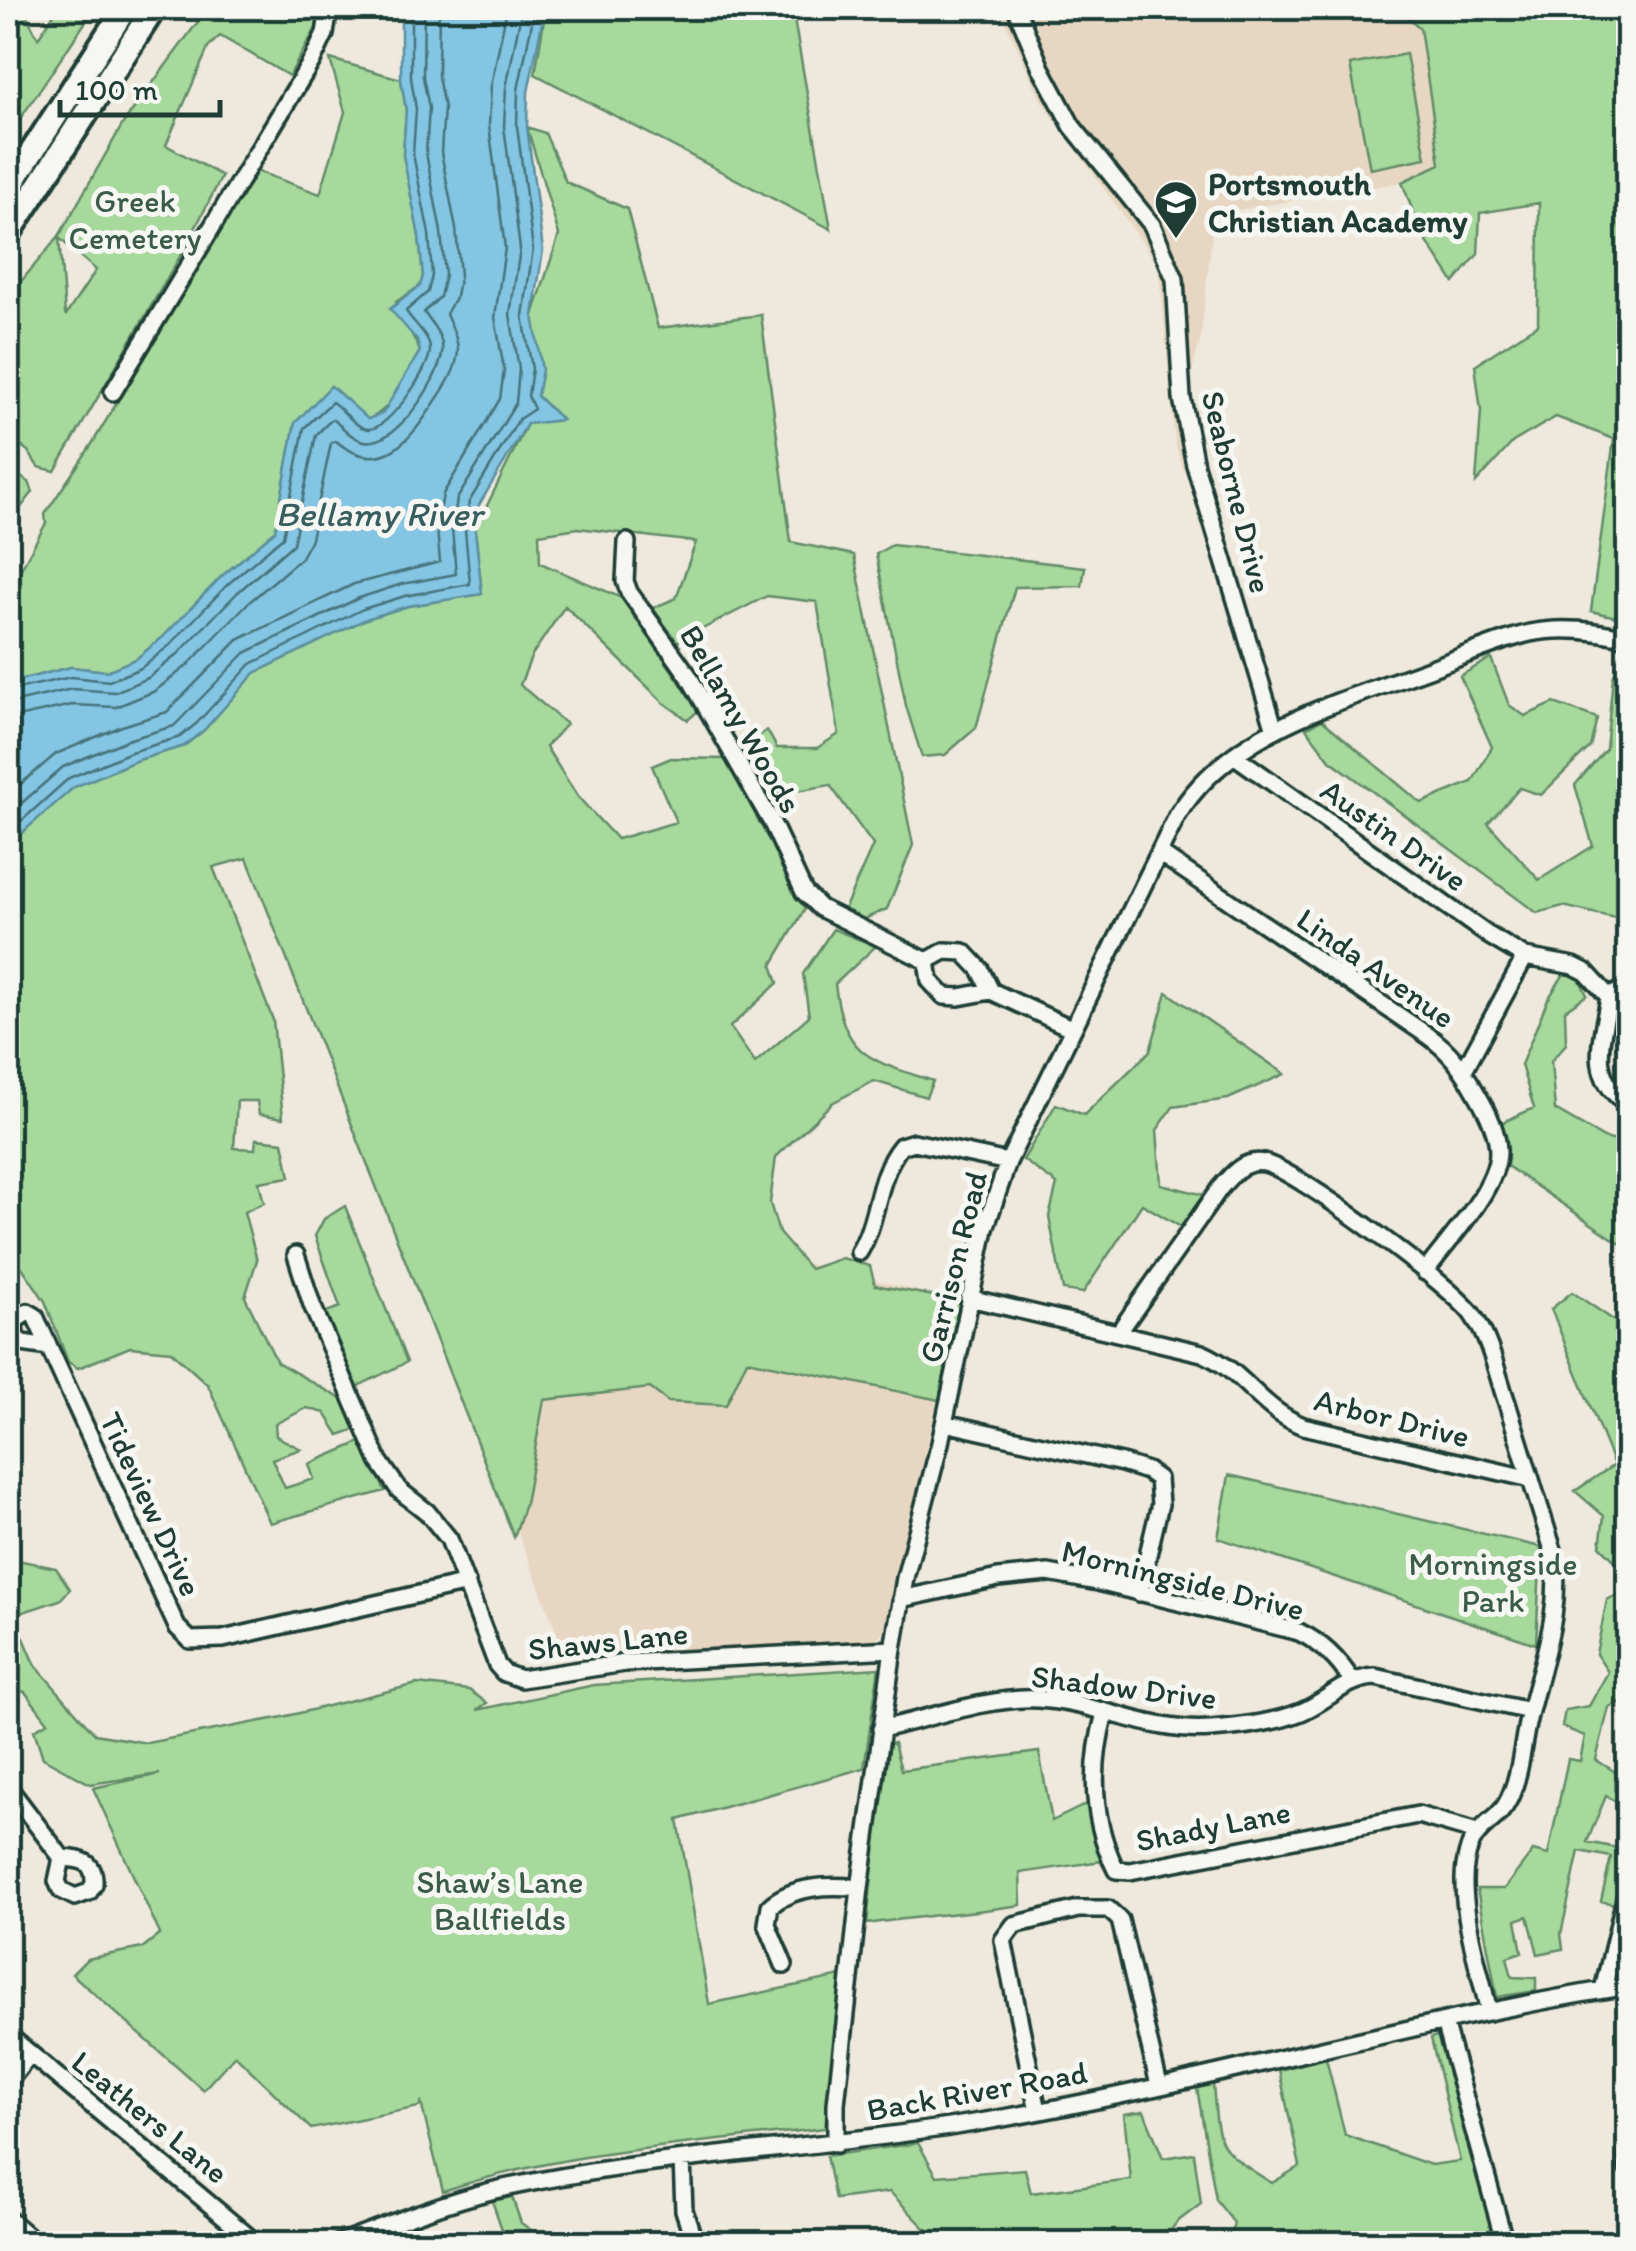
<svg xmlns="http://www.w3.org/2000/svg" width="1636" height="2251" viewBox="0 0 1636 2251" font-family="Itim,sans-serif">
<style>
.built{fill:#e7d7c2}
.green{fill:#a6d99b;stroke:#628b68;stroke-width:2.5;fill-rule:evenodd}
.water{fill:#84c5e4;stroke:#5c8f9e;stroke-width:2.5}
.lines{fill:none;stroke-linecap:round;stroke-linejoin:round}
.shore{stroke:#47737a;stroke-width:2.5}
.minor-casing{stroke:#1f3d34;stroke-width:22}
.highway-casing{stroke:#1f3d34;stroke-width:30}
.minor{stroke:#f6f6f2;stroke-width:15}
.highway{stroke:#f6f6f2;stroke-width:22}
.labels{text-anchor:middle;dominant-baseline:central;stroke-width:10;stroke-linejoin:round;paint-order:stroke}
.poi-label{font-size:32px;font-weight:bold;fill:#1f3d34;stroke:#f6f6f2;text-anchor:start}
.park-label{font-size:32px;fill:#3a5c49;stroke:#f6f6f2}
.street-label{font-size:32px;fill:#1f3d34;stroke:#f6f6f2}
.water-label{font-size:35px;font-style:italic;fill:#385f60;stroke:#f6f6f2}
</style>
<rect width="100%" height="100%" fill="#efe8dc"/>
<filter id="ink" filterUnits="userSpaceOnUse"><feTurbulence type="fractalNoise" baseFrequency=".01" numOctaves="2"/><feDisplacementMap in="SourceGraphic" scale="20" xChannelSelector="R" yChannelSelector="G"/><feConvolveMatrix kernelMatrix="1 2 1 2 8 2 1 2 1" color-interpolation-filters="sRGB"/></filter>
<g filter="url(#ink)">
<path class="built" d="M999,8h399l22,20 20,137 -38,17 -188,32 -13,123 -13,51 15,74 -20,7 -8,-26 -16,-177 -118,-166z
M522,1194l438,107 -75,329 -8,8 -7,3 -303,18 -177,-458z"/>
<path class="green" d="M8,8h15l15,30 20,-30h37l-87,129z
M208,8l113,1 -5,19 -27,48 -69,-40 -11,10 -43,99 56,31 -37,72 -130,223 -17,-4 -10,-16 -20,-15v-139l51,-61 65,-114zM59,238l37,32 -30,45 -1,-1z
M546,8h246l39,221 -296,-155z
M1398,8h230v612l-37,-9 23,-172 -58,-22 -43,25 -37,41 5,-72 -6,-46 63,-41 1,-121 -59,10 -2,41 -24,29 -34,-52 -18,-49 38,-18 -20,-136z
M1406,54l20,104 -56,11 -20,-104z
M330,59l71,20 5,31 -3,45 16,81 4,40 -3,10 -24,16 24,49c-10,25 -27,57 -52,69l-37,-34 -36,37 -20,108 -53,45 -59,61 -27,22 -29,12 -36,-4 -63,16v-96h3l35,-64 -1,-9 47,-70 164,-273 64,23 25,-82z
M527,127l18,6 21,49 61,27 31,119 103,-13 30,227 63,13 59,290 -26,64 -25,11 -18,-10 29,-65 -43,-60 -56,10 -32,-47 25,-18 10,18h40l22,-14 -22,-132 -50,-6 -90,46 -24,-34 23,-10 20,-56 -118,-14 -39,6 1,29 82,35 77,112 -11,10 -24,-17 -99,-97 -33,49 -12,30 46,39 -20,23 32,50 39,42 59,-17 -24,-56 19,-8 55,1 79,150 -33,56 6,18 -48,44 25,36 54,-47 -6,-42 30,-45 43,17 -41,38c9,73 34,76 98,97l-7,16 -52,-16 -42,22 -56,54 -6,46 9,30 31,36 32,-11 28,8 5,19 85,16 -21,99 -192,-40 -21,45 -58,-3 -18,-14 -106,12 -19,104 -11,33 -267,-679 -34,9 60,153 10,98 -24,-4 -2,-13h-20l-3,47 21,1 1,-10 27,3 7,35 -31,5 5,21 -20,9 13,48 -12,37 32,65 68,39 12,28 -18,6 -14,-22 -18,-5 -32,16 1,12 25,13 -29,10 13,29 29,-9 -5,-15 54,-23 22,50 -115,32 -62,-138 -37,-34 -41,-4 -52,21 -10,-6 -23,-61 -30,-44 -7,2v-407l9,-15 57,-50 61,-26 49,-15 20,-16 51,-57 111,-54 42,-13 74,-12 -7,-64 52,-106 34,-5 -24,-23 -4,-81 26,-80z
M8,469l21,13 4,10 -25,32z
M892,545l193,22 -3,19 -67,1 -39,141 -31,27 -23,2 -16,-51 -30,-152z
M1628,648v273l-65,-15 -26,7 -207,-153 -24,-32 16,-8 99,83 51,-21 20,-35 -32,-71 31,-18 18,47 16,11 29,-13 43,15 -7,29 -49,48 -21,-7 -32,35 51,57 54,-34 -18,-61 31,-36 7,-72z
M1565,972l14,6 8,17 -22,15 1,34 -15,17 4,49 49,28 24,6v105l-121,-83 1,-17 -7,-26 33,-15 -13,-43 26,-64z
M1167,992l118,82 -57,25 -55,8 -16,23 4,54 43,11 -23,32 -39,-23 -59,89 -20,-3 -14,-73 8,-33 -34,-24 33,-56 28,11 66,-64z
M345,1206l62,156 -51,25 -32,-74 16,-6 -25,-71 9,-17z
M1572,1292l56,38v244l-28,-28 4,-30 -29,-25 39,-26 -63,-156z
M1229,1475l312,72 -5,97 -318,-106z
M8,1558l48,10 14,21 -10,11 -46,15 22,51 59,68 52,9 136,-26 134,-33 52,6 18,13 -10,7 117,-25 285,-17 -15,100 -186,52 31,184 132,-28 -16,152c-127,16 -260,22 -382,63l-22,-88 -2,4 -108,22 -76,-74 -32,35 -131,-116 15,-15 55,-11 18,-14 -67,-146 67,-14 -70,10 -47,-26 -9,-28 14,-8 -23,-30 -17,-3z
M1628,1589v133l-9,-20 -10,5 -13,53c26,16 33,17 32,49l-22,-13 -19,46 40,8 -13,54 -13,-3 10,-44 -32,-6 -18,83 2,15 -25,5 -10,-38 -12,4 6,32 -15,5 5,20 24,1v13l-39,6 -20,-108h27l29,-38 15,4 20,-96 12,2 5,-25 -23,-9 3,-17 24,-4 19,-34 -12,-18 11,-54z
M894,1743l7,27 138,-18 13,69 35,-17 15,57 -82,12 1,32c-51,8 -102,11 -154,19l18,-179z
M1442,2034l55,209h-268l5,-20 -18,-23 -19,-112 16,-5c5,65 3,65 59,100l28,-17 -21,-96 47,-12 19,77 86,30 29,-4 -29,-123z
M1144,2111l19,47 31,-5 7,51 -24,18 -15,21h-212l-25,-15 -35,-36 -55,7 -9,-43 92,-13 19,33 88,-7 6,24 100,-13 -7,-66z
M512,2197l9,26 28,20h-54l8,-11 -11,-31z"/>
<path class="water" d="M401,8h144l-17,84 -1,35 16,123 -10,65 9,55 -5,26 25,24 -35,4 -48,81 -4,25 7,64 -74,12 -42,13 -111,54 -51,57 -20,16 -49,15 -61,26 -57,50 -9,15v-169l63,-16 36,4 29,-12 27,-22 59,-61 53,-45 20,-108 36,-37 37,33 15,-6 37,-62 -3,-11 -27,-31 30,-23 3,-10 -4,-40 -16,-81 3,-45 -5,-31z"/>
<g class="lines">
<path class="shore" d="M8,691l63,-14 38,4 32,-13 29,-23 58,-61 55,-47 21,-109 28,-26c10,6 25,28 37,27 20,0 61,-60 61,-79 0,-15 -17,-27 -24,-39l22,-19 4,-17 -3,-41 -16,-80 3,-45 -5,-31v-70
M8,704l64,-15 43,3 33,-14 30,-24 59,-61 56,-49 23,-109 16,-16c10,6 19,20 32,22 31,7 74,-60 78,-87 3,-17 -10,-29 -18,-42l16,-15 5,-22 -4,-43 -15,-79 3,-45 -6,-31 1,-69
M8,719l64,-14 44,2 39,-16 33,-26 59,-61 53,-45 11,-20 20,-96 5,-2c46,38 75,-2 99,-39 10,-15 22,-32 23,-51 0,-13 -7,-25 -12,-37l10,-18 4,-21 -4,-46 -15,-77 3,-44 -6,-32 1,-68
M8,795l48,-41 66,-28 45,-14 71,-72 116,-56 86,-22 -3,-33 6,-35 57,-95 4,-29 -9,-53 10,-69 -16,-123 2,-39 16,-78
M8,815l55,-48 64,-27 47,-14 71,-73 114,-55 43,-14 54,-10 -4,-45 5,-30 59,-96 3,-34 -9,-55 10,-65 -16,-123 2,-38 16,-80
M8,833l61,-55 62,-26 49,-15 17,-14 54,-59 112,-55 42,-13 65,-12 -5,-54 4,-28 50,-83 15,-10 -6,-13 4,-27 -9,-53 10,-67 -16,-123 1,-36 17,-82"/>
<g class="minor-casing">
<path id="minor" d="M1016,8l25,60 31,58 80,99 23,54 7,119 13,67 80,265
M113,392l200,-333 12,-25 4,-26
M627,542l-2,39 4,11 59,83 84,148 32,69 16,16 107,53
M1235,756l253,179 37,22 49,9 12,6 23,25
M1159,853l268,182c23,16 36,34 50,59 10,17 21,38 21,58 0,36 -52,91 -73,120
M927,961l3,20 14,15 15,1 32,-6 82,38
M927,961l18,-10 19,1 16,17 11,22
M1609,997c-6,41 -22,75 14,104h5
M1609,997l19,-10
M1464,1070l61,-113
M859,1252c20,-33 17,-76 42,-106l13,-4 94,20
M296,1255l16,50 67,156 20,29 28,22 22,27 48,126 7,8 17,6 104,-16 268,-14
M969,1298l233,55c45,20 55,54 101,73l228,53
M1119,1332l101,-144c12,-14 24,-29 44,-25 31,6 194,127 210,154 17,25 23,57 33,86 15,49 31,98 46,147 11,60 -13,116 -26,174 -5,24 -7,52 -18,75 -12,26 -36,24 -43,61 -9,42 14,110 23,152
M49,1347l-14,-31 -7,-4 -14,9 1,16 7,6 27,4 128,280 13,13 33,-1 244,-56
M945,1423l177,40 25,8 11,8 2,25 -21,89
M901,1599l97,-21 50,-5 50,9 201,50c23,11 40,28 53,49
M1105,1713c-15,54 -14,106 11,157l14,1 288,-56 59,17
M881,1729c45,-10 112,-33 157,-30 58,3 115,35 173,30 29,-2 63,-6 90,-17 27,-11 43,-33 74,-35l155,34
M8,1787l54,71
M62,1858c20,1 33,3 32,26l-5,8 -14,5 -14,-7 -4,-9z
M784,1965l-17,-41 3,-18c24,-21 60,-21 90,-18
M1603,1990l25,-104
M1444,2022l61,222
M8,2035l249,209
M8,2082l22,-28
M1038,2111l-35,-171 11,-15 64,-16h30l12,11 39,165
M836,2144v-40l24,-216 33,-239 12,-71 35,-135 45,-214 23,-67 169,-346c52,-86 163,-114 252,-147 33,-12 67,-28 101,-36 34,-7 65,-2 98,5
M1628,2152v17
M682,2160l2,50 11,34
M8,2219l29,25
M337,2244c52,-20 104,-41 158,-54 155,-35 316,-40 473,-66 222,-36 438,-103 660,-138"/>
</g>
<g class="highway-casing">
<path id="highway" d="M8,189l117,-181
M8,234l146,-226"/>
</g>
<use href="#minor" class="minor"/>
<use href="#highway" class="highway"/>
</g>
</g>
<defs>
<g id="school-pin" transform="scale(2.25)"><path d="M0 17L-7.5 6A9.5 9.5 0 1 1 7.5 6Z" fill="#1f3d34" stroke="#f6f6f2"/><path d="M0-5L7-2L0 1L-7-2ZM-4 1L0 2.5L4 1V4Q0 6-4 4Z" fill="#fff"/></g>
</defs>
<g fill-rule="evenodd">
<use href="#school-pin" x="1176" y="202"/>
</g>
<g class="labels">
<g class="poi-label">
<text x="1208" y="184">Portsmouth<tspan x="1208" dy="37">Christian Academy</tspan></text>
</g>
<g class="park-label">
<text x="135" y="201">Greek<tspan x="135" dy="37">Cemetery</tspan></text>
<text x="1493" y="1564">Morningside<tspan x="1493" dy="37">Park</tspan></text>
<text x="500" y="1882">Shaw’s Lane<tspan x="500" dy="37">Ballfields</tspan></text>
</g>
<g class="street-label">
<text transform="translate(1237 492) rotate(76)">Seaborne Drive</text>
<text transform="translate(741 719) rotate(60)">Bellamy Woods</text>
<text transform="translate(1394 835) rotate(35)">Austin Drive</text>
<text transform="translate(1376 968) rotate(35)">Linda Avenue</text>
<text transform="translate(953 1267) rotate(-76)">Garrison Road</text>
<text transform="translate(1392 1418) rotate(14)">Arbor Drive</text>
<text transform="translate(151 1504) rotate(65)">Tideview Drive</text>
<text transform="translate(1183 1580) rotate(14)">Morningside Drive</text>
<text transform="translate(608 1641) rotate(-6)">Shaws Lane</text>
<text transform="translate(1124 1687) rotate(7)">Shadow Drive</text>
<text transform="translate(1213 1826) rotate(-11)">Shady Lane</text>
<text transform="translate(977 2091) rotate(-10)">Back River Road</text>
<text transform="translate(150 2117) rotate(39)">Leathers Lane</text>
</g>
<g class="water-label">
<text x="379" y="514">Bellamy River</text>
</g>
</g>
<rect width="1636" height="2251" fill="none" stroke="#f6f6f2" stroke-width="40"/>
<rect x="20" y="20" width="1596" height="2211" fill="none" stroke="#1f3d34" stroke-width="4" filter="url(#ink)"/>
<path d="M60 100v15h160v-15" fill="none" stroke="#1f3d34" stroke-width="5"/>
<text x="75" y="100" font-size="30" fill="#1f3d34" stroke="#f6f6f2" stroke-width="8" paint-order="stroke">100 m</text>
</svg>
